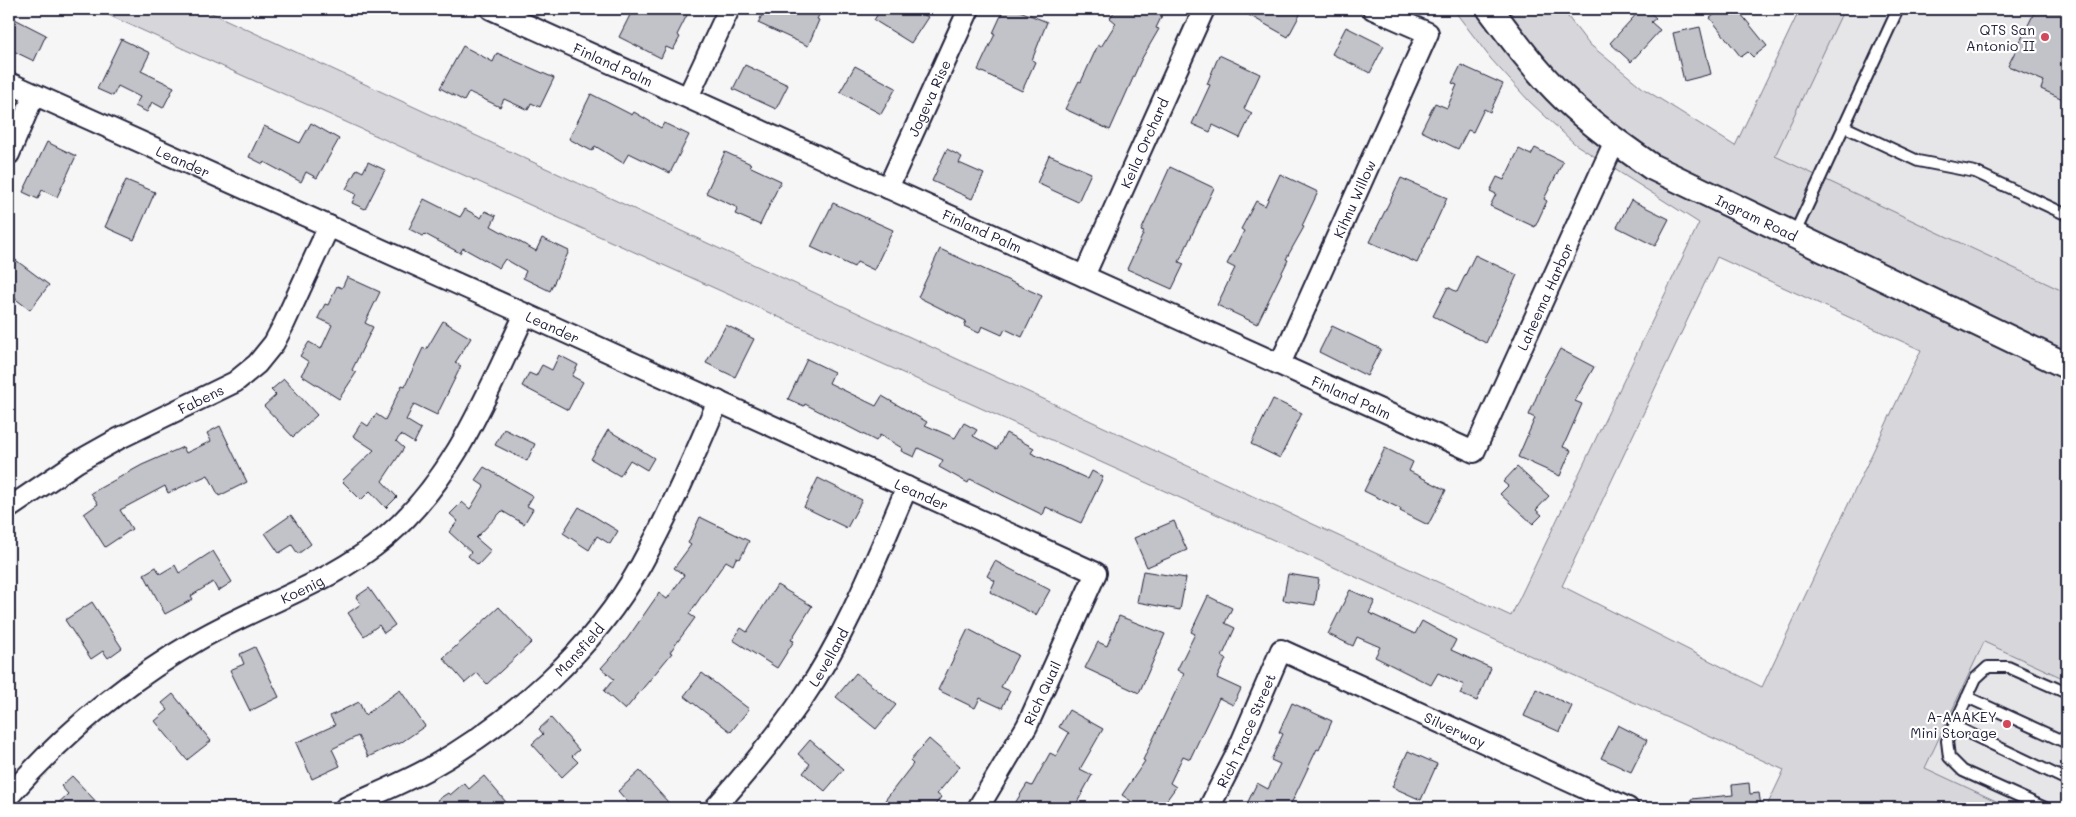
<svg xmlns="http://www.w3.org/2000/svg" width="2076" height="817" viewBox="0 0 2076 817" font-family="Mali,sans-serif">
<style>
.built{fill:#e6e6e9}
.green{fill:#d7d7db;stroke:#7c7c8b;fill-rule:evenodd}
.building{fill:#c2c2c9;stroke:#22223b}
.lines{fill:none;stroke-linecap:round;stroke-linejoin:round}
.service-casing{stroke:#22223b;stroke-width:14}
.minor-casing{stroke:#22223b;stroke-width:24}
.tertiary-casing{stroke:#22223b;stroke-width:29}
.service{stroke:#fff;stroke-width:10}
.minor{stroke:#fff;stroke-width:20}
.tertiary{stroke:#fff;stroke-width:25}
.poi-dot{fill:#d1495b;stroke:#fff;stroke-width:2}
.labels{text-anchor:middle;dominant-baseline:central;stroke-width:4.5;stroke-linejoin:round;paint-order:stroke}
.poi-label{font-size:14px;fill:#22223b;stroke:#fff;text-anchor:end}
.street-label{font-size:14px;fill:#22223b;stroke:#fff}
</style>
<rect width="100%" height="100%" fill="#f6f6f7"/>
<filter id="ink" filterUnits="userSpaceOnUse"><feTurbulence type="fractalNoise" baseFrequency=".02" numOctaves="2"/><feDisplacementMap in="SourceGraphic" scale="10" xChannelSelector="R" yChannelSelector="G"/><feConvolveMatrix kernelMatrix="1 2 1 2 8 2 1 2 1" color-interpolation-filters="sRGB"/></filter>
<g filter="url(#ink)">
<path class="built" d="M1844,9h223v287l-292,-140z
M1984,642l83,38v128h-56l-86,-39z"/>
<path class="green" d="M95,9h108l1308,607 188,-393 -124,-79 -46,-43 -38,-42 -38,-50h109l26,34 56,46 91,57 65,-137h44l-69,147 292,137v387l-83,-38 -59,126 86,40h-245l18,-38zM1717,257l204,93 -159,337 -200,-101z"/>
<path class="building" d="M633,9h57l-13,26 3,2 -7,13 -7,-3 -5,11 -42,-21z
M765,9h57l-5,10 2,1 -11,26 -50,-23z
M881,9h33l14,8 -17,26 -37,-23z
M1004,9h11l32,13 -15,38 3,2 -13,29 -44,-21 17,-36 -2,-1z
M1116,9h49l-9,19 3,1 -18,31 -31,70 -45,-21 14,-28 2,1 17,-37 3,2 15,-24 -6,-5z
M1238,9h65l-15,28z
M1641,9h5l10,9 -5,4 9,8 -29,32 -21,-19z
M1722,9h15l30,37 -14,11 -5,-5 -7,5 -31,-39z
M2036,9h31v92l-26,-12 3,-8 -36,-15z
M9,16l37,19 -12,26 -25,-12z
M1346,27l38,19 -14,27 -38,-19z
M1700,27l11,47 -27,7 -11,-48z
M121,39l29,14 -9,18 33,16 -11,21 -11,-6 -5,10 -12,-6 5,-9 -22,-11 -5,10 -16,-7z
M463,46l30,16 4,-9 57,25 -14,29 -9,-4 -3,7 -24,-11 -4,8 -31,-15 -5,9 -24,-13z
M1219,55l41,19 -16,35 8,4 -12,25 -27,-13 -3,7 -18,-8 18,-39 -3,-1z
M745,65l43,20 -12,24 -43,-20z
M1461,65l42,19 -13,28 -6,-3 -11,23 -5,-2 -10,19 -37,-18 14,-28 12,5 10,-23 -5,-2z
M855,66l41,22 -15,26 -41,-22z
M591,94l41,21 2,-3 27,16 3,-5 25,12 -19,38 -41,-20 -6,10 -28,-17 -3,5 -23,-12z
M311,123l28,16 -22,39 -11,-6 -5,10 -37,-20 -1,2 -14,-7 15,-31 36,17z
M47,142l29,14 -19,41 -15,-7 -4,9 -15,-7z
M1535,148l28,14 -19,37 3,2 -12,26 -45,-21 6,-12 -6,-3 7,-14 7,3 15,-31 12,6z
M947,149l15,8 -3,6 25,11 -12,25 -40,-18z
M725,152l26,12 -2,2 32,15 -21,44 -25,-11 3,-6 -32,-15z
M1049,155l42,18 -13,29 -41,-19z
M368,162l17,8 -20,39 -13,-6 4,-9 -10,-5 11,-20 6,3z
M1170,167l44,21 -35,74 5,2 -12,25 -45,-20 17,-37 -3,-1z
M1280,174l38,18 -16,34 2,1 -18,32 2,1 -31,64 -40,-19 18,-37 -8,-4 17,-33 -3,-2 15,-28 9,5z
M1401,178l46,20 -30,65 -47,-21z
M126,180l29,12 -21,48 -29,-13z
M424,199l36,18 5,-8 16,9 4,-7 11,5 -5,10 45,25 6,-13 27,13 -19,40 -27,-13 3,-7 -21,-12 -6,9 -36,-20 -3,5 -35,-19 -2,2 -14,-7z
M1631,200l38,19 -14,27 -38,-19z
M833,203l60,27 -19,40 -17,-8 -3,5 -43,-20z
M940,249l102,47 -20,41 -17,-8 -3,6 -20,-9 -3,7 -15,-7 2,-5 -48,-24z
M9,255l40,30 -19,25 -21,-16z
M1475,255l42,20 -31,68 -53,-27 15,-29 9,5z
M347,277l33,15 -15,31 8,4 -21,43 4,3 -17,26 -38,-24 8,-13 -9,-6 9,-14 12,7 11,-24 -14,-7 7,-14 3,1 9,-19 5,2z
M443,321l28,17 -16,25 6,3 -24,49 -23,-11 -8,16 15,9 -7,14 -13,-8 -5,6 8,7 -22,33 15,16 -11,11 -16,-17 -9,9 -19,-19 32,-31 -21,-14 9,-14 6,4 8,-12 9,6 17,-35 3,1 18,-38 3,2z
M726,325l28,14 -19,38 -29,-14z
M1332,326l49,23 -14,27 -48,-24z
M1560,349l34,18 -19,34 7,3 -19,43 8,3 -11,26 -42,-19 17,-39 -6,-3 16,-39z
M559,355l19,10 -6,11 11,6 -15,28 -46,-24 7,-13 7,3 6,-11 10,5z
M807,359l27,13 -5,11 47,23 6,-10 45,26 -2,3 30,13 9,-15 13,7 -4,6 24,13 9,-16 28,15 -3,5 57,26 4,-8 11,6 -22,46 -35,-16 -3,8 -73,-36 -2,4 -29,-16 4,-7 -25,-12 -4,9 -13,-6 1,-3 -22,-13 -4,6 -71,-37 -1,2 -16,-7z
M284,379l33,36 -24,22 -29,-31 12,-11 -5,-5z
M1273,399l29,14 -22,45 -29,-14z
M220,426l27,56 -28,14 -11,-21 -40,18 -3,-7 -45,24 12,19 -27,18 -21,-33 14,-10 -7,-11 51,-28 41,-18 3,6 25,-12 -4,-8z
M504,429l31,15 -8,17 -32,-16z
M608,430l46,28 -7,12 -17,-10 -10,16 -29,-17z
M1385,448l28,14 -4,9 37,19 -18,35 -28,-14 1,-2 -37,-18z
M484,467l49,29 -6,10 6,3 -9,15 -22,-13 -26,27 15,13 -13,14 -10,-9 3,-4 -22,-20 9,-11 -8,-7 12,-12 8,7 14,-23 -9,-6z
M1517,467l32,29 -13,14 6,5 -9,9 -33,-30 8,-8 -5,-4z
M818,478l44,22 -15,28 -43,-21z
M579,507l39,24 -8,13 -13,-8 -8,14 -26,-17z
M291,515l20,29 -13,10 -6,-9 -13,8 -14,-20z
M700,517l49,24 -9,18 -4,-1 -3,7 -7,-4 -37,53 6,4 -25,34 2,1 -47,57 -21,-19 10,-12 -13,-11 26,-29 32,-46 8,6 17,-24 -10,-7 17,-23 -3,-2z
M1174,521l13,29 -40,17 -13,-29z
M213,551l19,31 -14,9 -5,-9 -22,14 2,3 -28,15 -21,-40 12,-7 4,7 15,-9 4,8z
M995,561l55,29 -14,25 -46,-23 5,-11 -8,-5z
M1143,571l43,7 -6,32 -43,-8z
M1288,574l31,5 -4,26 -32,-5z
M777,585l35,21 -21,34 3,1 -17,27 -44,-28 8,-12 6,4z
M369,588l26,37 -11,8 -5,-8 -15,11 -16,-23 13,-9 -5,-7z
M1350,590l25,11 -6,12 46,21 7,-13 34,19 -5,10 40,18 -14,33 -17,-7 4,-9 -26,-12 -7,12 -56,-28 5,-10 -23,-10 -4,9 -25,-12z
M1208,596l24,12 -7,15 10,5 -13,29 4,2 -9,19 24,11 -8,16 -14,-7 -29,61 -7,-3 -13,27 6,4 -15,21h-35l5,-7 -9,-6 23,-34 -2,-1 41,-86 -7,-4 18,-36 -4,-2z
M92,602l30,46 -14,10 -5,-7 -12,8 -26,-39z
M499,607l33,35 -45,42 -10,-11 -12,10 -22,-25z
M1119,616l46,18 -26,59 -54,-25 13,-26 9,4z
M968,629l50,26 -17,32 9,4 -8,17 -22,-10 -5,10 -37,-18z
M255,647l24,50 -29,14 -20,-41 14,-6 -4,-10z
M702,673l47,36 -18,23 -47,-36z
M856,673l40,32 -20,24 -40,-32z
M1536,689l36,17 -12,26 -36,-16z
M400,690l25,36 -26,18 -2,-1 -29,14 -10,-21 -26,13 8,17 -28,13 -16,-36 39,-18 -5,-9 29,-14 6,13z
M173,694l38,47 -24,19 -32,-39 13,-11 -6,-7z
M1292,703l40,18 -13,29 -2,-1 -28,59h-44l12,-25 11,6 12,-25 -9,-4 12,-26 -4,-2z
M1069,710l34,19 -23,40 12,6 -18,33h-62l15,-24 5,2 18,-33 6,3 13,-23 -10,-6z
M551,718l28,32 -7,6 6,6 -16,15 -30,-33 11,-10 -4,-5z
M1618,725l29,15 -16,32 -30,-14z
M929,739l31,27 -23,28 4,3 -8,11h-54l34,-44 -3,-3z
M810,740l34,29 -19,22 -22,-18 7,-9 -12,-10z
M1408,751l29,13 -16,36 -29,-13z
M640,771l28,31 -7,6h-28l-15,-17z
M72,776l30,32h-49l15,-14 -7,-8z
M484,776l27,32h-78l6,-4 -2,-4 11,-7 2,2 14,-12 5,6z
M1749,783l1,11 9,-1 2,13 -8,2h-61l-1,-9 42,-4 -1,-10z"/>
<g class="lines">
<g class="service-casing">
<path id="service" d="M1843,126l75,35 57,11 92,43
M1794,235l104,-226
M1967,697l100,46
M1954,726l113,54
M2045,808l-82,-37 -14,-14 -2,-16 29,-63 12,-11h20l59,26"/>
</g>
<g class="minor-casing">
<g id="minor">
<path id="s1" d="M491,9l983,443 141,-311"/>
<path id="s2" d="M9,83l516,231 571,259 -69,153 -49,82"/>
<path d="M688,97l41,-88"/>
<path d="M9,154l25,-59"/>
<path id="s3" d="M888,188l81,-179"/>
<path id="s4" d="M1084,276l120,-267"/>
<path id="s5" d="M1280,364l148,-331 -55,-24"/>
<path id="s6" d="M9,508l68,-46 41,-23 117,-57 22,-18 17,-21 10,-19 45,-98"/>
<path id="s7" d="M9,796c53,-61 118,-115 189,-156 62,-36 132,-56 188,-103 69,-59 101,-143 139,-223"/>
<path id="s8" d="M345,808c28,-13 58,-25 85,-40 82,-46 165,-120 211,-203 29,-53 53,-108 77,-164"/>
<path id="s9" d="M715,808c31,-35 61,-71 88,-110 44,-64 73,-139 104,-211"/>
<path id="s10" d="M1209,808l26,-51 46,-107 347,158"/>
</g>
</g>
<g class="tertiary-casing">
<g id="tertiary">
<path id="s11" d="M1490,9c23,31 46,62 74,89 27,26 58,48 88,69l415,199"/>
</g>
</g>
<use href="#service" class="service"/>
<use href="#minor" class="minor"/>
<use href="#tertiary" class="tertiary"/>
</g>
</g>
<g class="poi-dot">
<circle cx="2045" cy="37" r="5"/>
<circle cx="2007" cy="724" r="5"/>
</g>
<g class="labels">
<g class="poi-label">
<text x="2035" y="29">QTS San<tspan x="2035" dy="16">Antonio II</tspan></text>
<text x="1997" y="716">A-AAAKEY<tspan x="1997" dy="16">Mini Storage</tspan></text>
</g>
<g class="street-label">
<text stroke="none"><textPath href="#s1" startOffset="134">Finland Palm</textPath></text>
<text stroke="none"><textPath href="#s3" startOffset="99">Jogeva Rise</textPath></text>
<text stroke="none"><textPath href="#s4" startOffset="146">Keila Orchard</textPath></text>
<text stroke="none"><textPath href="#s2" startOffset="191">Leander</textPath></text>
<text stroke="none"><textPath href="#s5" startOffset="181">Kihnu Willow</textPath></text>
<text stroke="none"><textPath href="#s11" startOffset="344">Ingram Road</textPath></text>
<text stroke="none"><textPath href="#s1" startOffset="539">Finland Palm</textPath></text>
<text stroke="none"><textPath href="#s1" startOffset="1249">Laheema Harbor</textPath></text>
<text stroke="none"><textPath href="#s2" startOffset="596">Leander</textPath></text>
<text stroke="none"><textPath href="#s1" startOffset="944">Finland Palm</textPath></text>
<text stroke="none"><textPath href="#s6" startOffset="221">Fabens</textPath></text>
<text stroke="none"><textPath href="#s2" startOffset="1001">Leander</textPath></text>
<text stroke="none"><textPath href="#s7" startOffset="362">Koenig</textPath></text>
<text stroke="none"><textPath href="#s8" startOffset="285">Mansfield</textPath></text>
<text stroke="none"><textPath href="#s9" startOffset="189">Levelland</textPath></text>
<text transform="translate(1042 693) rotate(-65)">Rich Quail</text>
<text stroke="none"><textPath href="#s10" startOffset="365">Silverway</textPath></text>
<text stroke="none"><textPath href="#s10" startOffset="86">Rich Trace Street</textPath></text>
</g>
</g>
<rect width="2076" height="817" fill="none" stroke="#fff" stroke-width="30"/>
<rect x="15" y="15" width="2046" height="787" fill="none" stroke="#22223b" stroke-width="2" filter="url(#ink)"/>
</svg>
